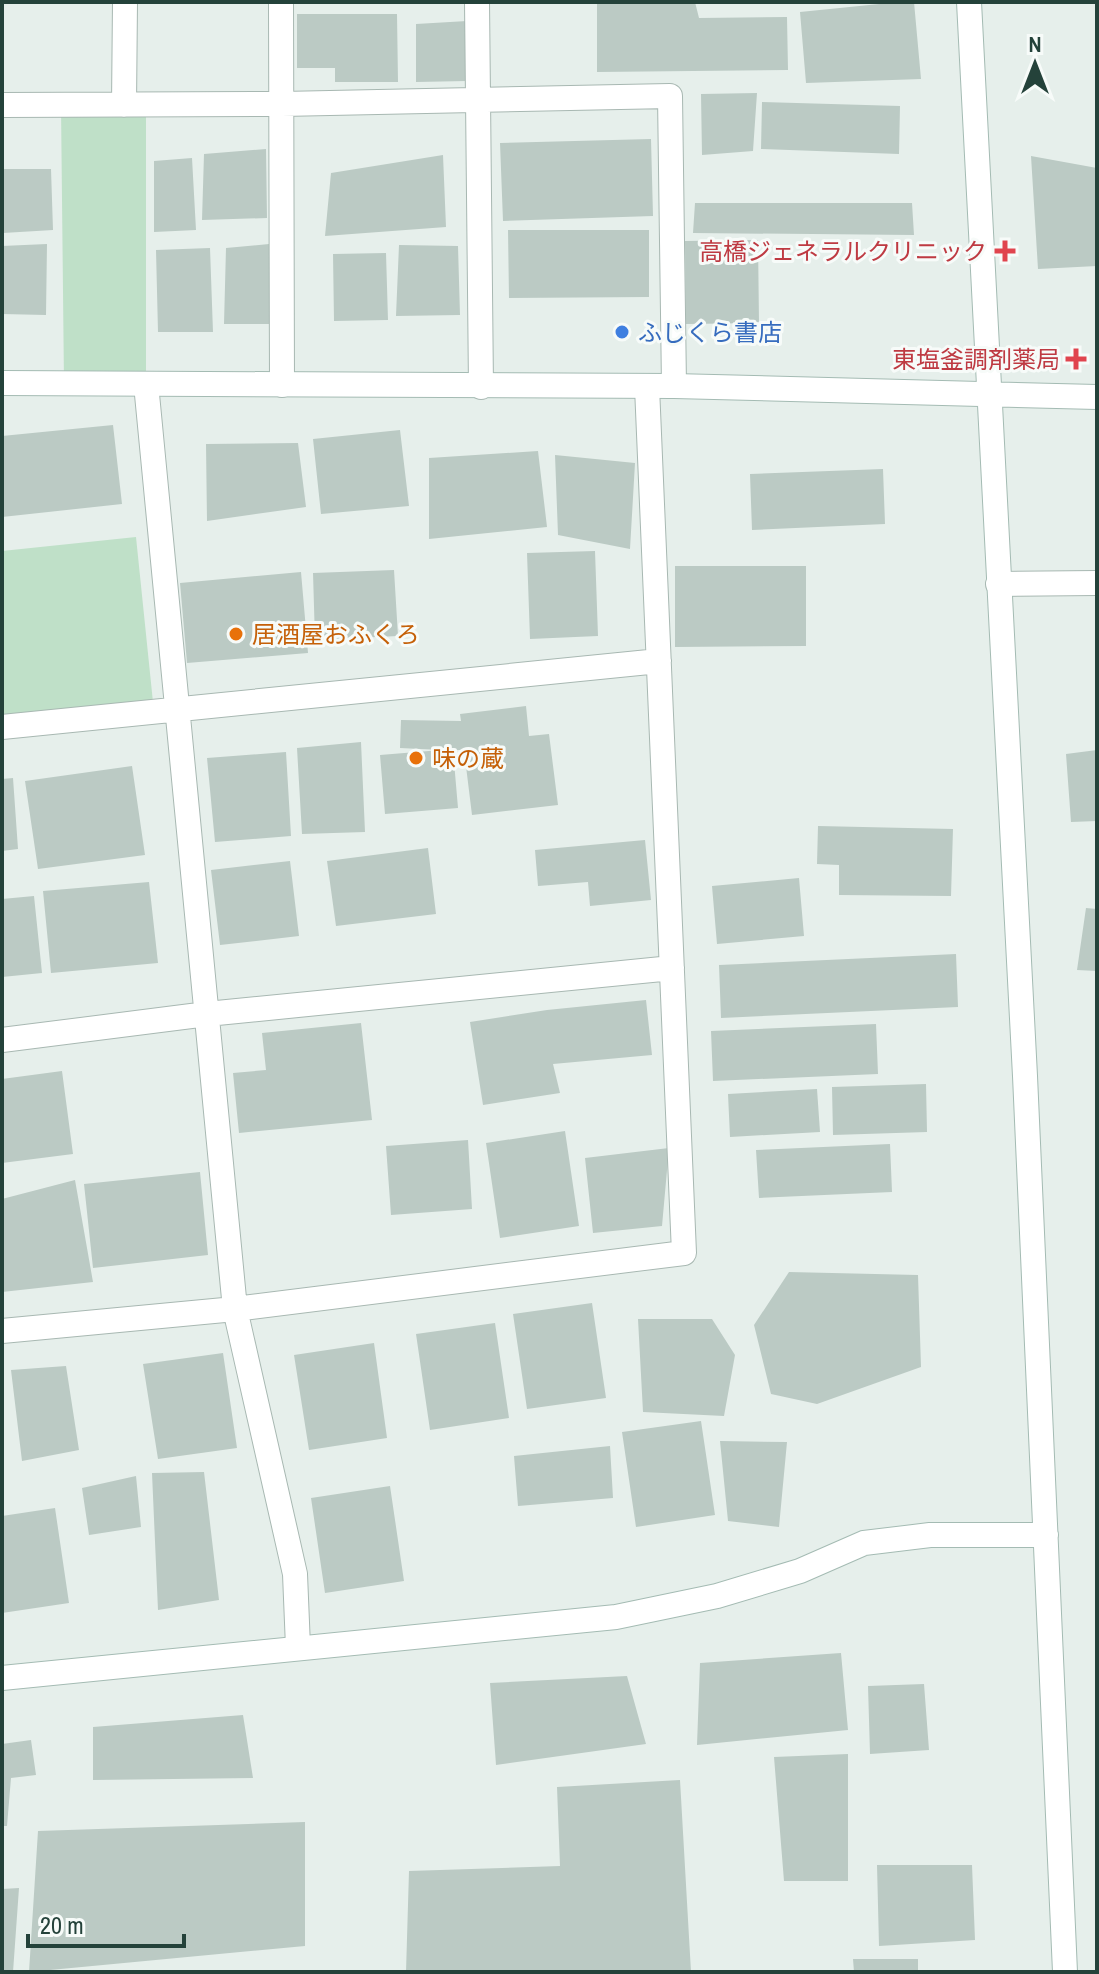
<svg xmlns="http://www.w3.org/2000/svg" width="1099" height="1974" viewBox="0 0 1099 1974" font-family="'Archivo Narrow','Noto Sans JP',sans-serif">
<style>
.green{fill:#bfe0c8}
.building{fill:#bbcac4}
.lines{fill:none;stroke-linecap:round;stroke-linejoin:round}
.street-casing{stroke:#a8b8b2;stroke-width:26}
.secondary-casing{stroke:#a4bbb3;stroke-width:26}
.street{stroke:#fff;stroke-width:24}
.secondary{stroke:#fff;stroke-width:24}
.health-dot{fill:#e0444e;stroke:#f7fbf9;stroke-width:3}
.shop-dot{fill:#3f7fe0;stroke:#f7fbf9;stroke-width:3}
.food-dot{fill:#e8710a;stroke:#f7fbf9;stroke-width:3}
.labels{text-anchor:middle;dominant-baseline:central;stroke-width:6;stroke-linejoin:round;paint-order:stroke}
.health-label{font-size:24px;fill:#be3a42;stroke:#f7fbf9;text-anchor:end}
.shop-label{font-size:24px;fill:#366cbe;stroke:#f7fbf9;text-anchor:start}
.food-label{font-size:24px;fill:#c56008;stroke:#f7fbf9;text-anchor:start}
</style>
<rect width="100%" height="100%" fill="#e6efeb"/>
<path class="green" d="M146,105v279h-82l-3,-278z
M136,537l18,175 -152,15v-176z"/>
<path class="building" d="M597,2h98l4,16 88,-1 1,53 -191,2z
M899,2h15l7,77 -115,4 -6,-71z
M297,14h100l1,68h-63v-14h-38z
M467,21v60l-51,1v-58z
M757,93l-4,58 -51,4 -1,-61z
M762,102l138,4 -1,48 -138,-5z
M651,139l2,77 -150,5 -3,-78z
M266,149l1,69 -65,2 2,-66z
M443,155l3,72 -121,9 6,-63z
M1031,156l66,12v98l-59,3z
M192,158l4,72 -42,2v-71z
M2,169h49l2,61 -50,3z
M695,203h217l2,32 -221,-2z
M508,230h141v67l-140,1z
M758,240l1,83 -73,1 -1,-83z
M47,244l-1,71 -44,-1v-68z
M269,244l4,80h-49l2,-76z
M399,245l59,1 2,69 -64,1z
M210,248l3,84h-55l-2,-82z
M386,253l2,67 -54,1 -1,-67z
M113,425l9,79 -120,13v-81z
M400,430l9,76 -88,8 -8,-75z
M298,443l8,64 -99,14 -1,-77z
M538,451l9,76 -118,12v-81z
M555,455l80,8 -5,86 -72,-14z
M883,469l2,55 -133,6 -2,-56z
M595,551l3,85 -68,3 -3,-86z
M675,566h131v80l-131,1z
M394,570l4,66 -83,4 -2,-67z
M301,572l7,81 -121,10 -7,-80z
M526,706l3,30 20,-2 9,71 -86,10 -8,-65h-11l5,58 -73,6 -5,-59 61,-5 -41,-2 1,-28 60,1 -1,-7z
M361,742l4,90 -63,2 -5,-86z
M1097,750v71l-26,1 -5,-68z
M286,752l5,84 -76,6 -8,-84z
M132,766l13,89 -107,14 -13,-88z
M13,778l5,71 -16,2v-72z
M818,826l135,3 -2,67 -112,-1v-30l-22,-1z
M645,840l6,60 -61,6 -2,-24 -50,4 -3,-36z
M428,848l8,66 -100,12 -9,-65z
M290,861l9,75 -79,9 -9,-75z
M799,878l5,58 -87,8 -5,-58z
M149,882l9,81 -107,10 -8,-82z
M34,896l8,77 -40,4v-78z
M1086,908l11,1v62l-20,-1z
M956,954l2,53 -237,11 -2,-53z
M646,1000l6,55 -99,9 7,29 -77,12 -13,-83 77,-12z
M361,1023l11,97 -133,13 -6,-60 33,-3 -4,-37z
M876,1024l2,50 -165,7 -2,-50z
M62,1071l11,83 -71,9v-84z
M926,1084l1,48 -94,3 -1,-48z
M817,1089l3,43 -90,5 -2,-43z
M565,1131l14,95 -79,12 -14,-95z
M468,1140l4,69 -81,6 -5,-69z
M890,1144l2,48 -133,6 -3,-48z
M669,1148l-7,78 -69,7 -8,-75z
M200,1172l8,83 -115,13 -9,-84z
M75,1180l18,102 -91,10v-93z
M789,1272l129,3 3,92 -104,37 -46,-10 -17,-69z
M592,1303l14,95 -79,11 -14,-95z
M638,1319h74l23,36 -11,61 -81,-4z
M495,1323l14,95 -79,12 -14,-96z
M374,1343l13,95 -78,12 -15,-95z
M223,1353l14,95 -79,11 -15,-95z
M66,1366l13,84 -57,11 -11,-91z
M701,1421l14,94 -79,12 -14,-95z
M720,1441l67,1 -8,85 -51,-6z
M610,1446l3,52 -95,8 -4,-50z
M204,1472l15,128 -61,10 -6,-137z
M136,1476l5,51 -52,8 -7,-47z
M390,1486l14,95 -79,12 -14,-95z
M55,1508l14,95 -67,10v-97z
M841,1653l7,77 -151,15 3,-82z
M627,1676l19,68 -150,21 -6,-82z
M924,1684l5,66 -59,4 -2,-68z
M243,1715l10,63 -160,2v-53z
M31,1740l5,35 -25,3 -4,48h-5v-82z
M848,1754v127h-64l-10,-124z
M680,1780l11,192h-285l3,-101 151,-5 -3,-79z
M305,1822v124l-276,26 9,-141z
M877,1865h95l3,75 -96,6z
M19,1888l-6,84h-11v-83z
M853,1959h65v13h-64z"/>
<g class="lines">
<g class="street-casing">
<path id="street" d="M281,2l1,383
M477,2l4,385
M2,105l280,-1 388,-8 4,290
M124,105l1,-103
M146,384l89,925 60,265 3,73
M998,584l99,-1
M2,727l657,-66
M2,1040l205,-26 465,-46
M2,1331l233,-22 449,-56 -37,-866"/>
</g>
<g class="secondary-casing">
<path id="secondary" d="M969,2l56,1074 40,896
M2,383l672,3 423,11
M2,1678l614,-61 101,-21 83,-25 64,-28 66,-8h116"/>
</g>
<use href="#street" class="street"/>
<use href="#secondary" class="secondary"/>
</g>
<g class="health-dot">
<path d="M1001 239h8v8h8v8h-8v8h-8v-8h-8v-8h8z"/>
<path d="M1072 347h8v8h8v8h-8v8h-8v-8h-8v-8h8z"/>
</g>
<circle class="shop-dot" cx="622" cy="332" r="8"/>
<g class="food-dot">
<circle cx="236" cy="634" r="8"/>
<circle cx="416" cy="758" r="8"/>
</g>
<g class="labels">
<g class="health-label">
<text x="987" y="251">高橋ジェネラルクリニック</text>
<text x="1060" y="359">東塩釜調剤薬局</text>
</g>
<g class="shop-label">
<text x="638" y="332">ふじくら書店</text>
</g>
<g class="food-label">
<text x="252" y="634">居酒屋おふくろ</text>
<text x="432" y="758">味の蔵</text>
</g>
</g>
<rect width="1099" height="1974" fill="none" stroke="#24423a" stroke-width="8"/>
<g transform="translate(1035 64)" stroke="#f7fbf9" stroke-width="6" paint-order="stroke">
<path d="M0-6L14 30L0 20L-14 30Z" fill="#24423a"/>
<text y="-12" font-size="22" font-weight="bold" text-anchor="middle" fill="#24423a">N</text>
</g>
<path d="M28 1934v12h156v-12" fill="none" stroke="#24423a" stroke-width="4"/>
<text x="40" y="1934" font-size="24" fill="#24423a" stroke="#f7fbf9" stroke-width="6" paint-order="stroke">20 m</text>
</svg>
